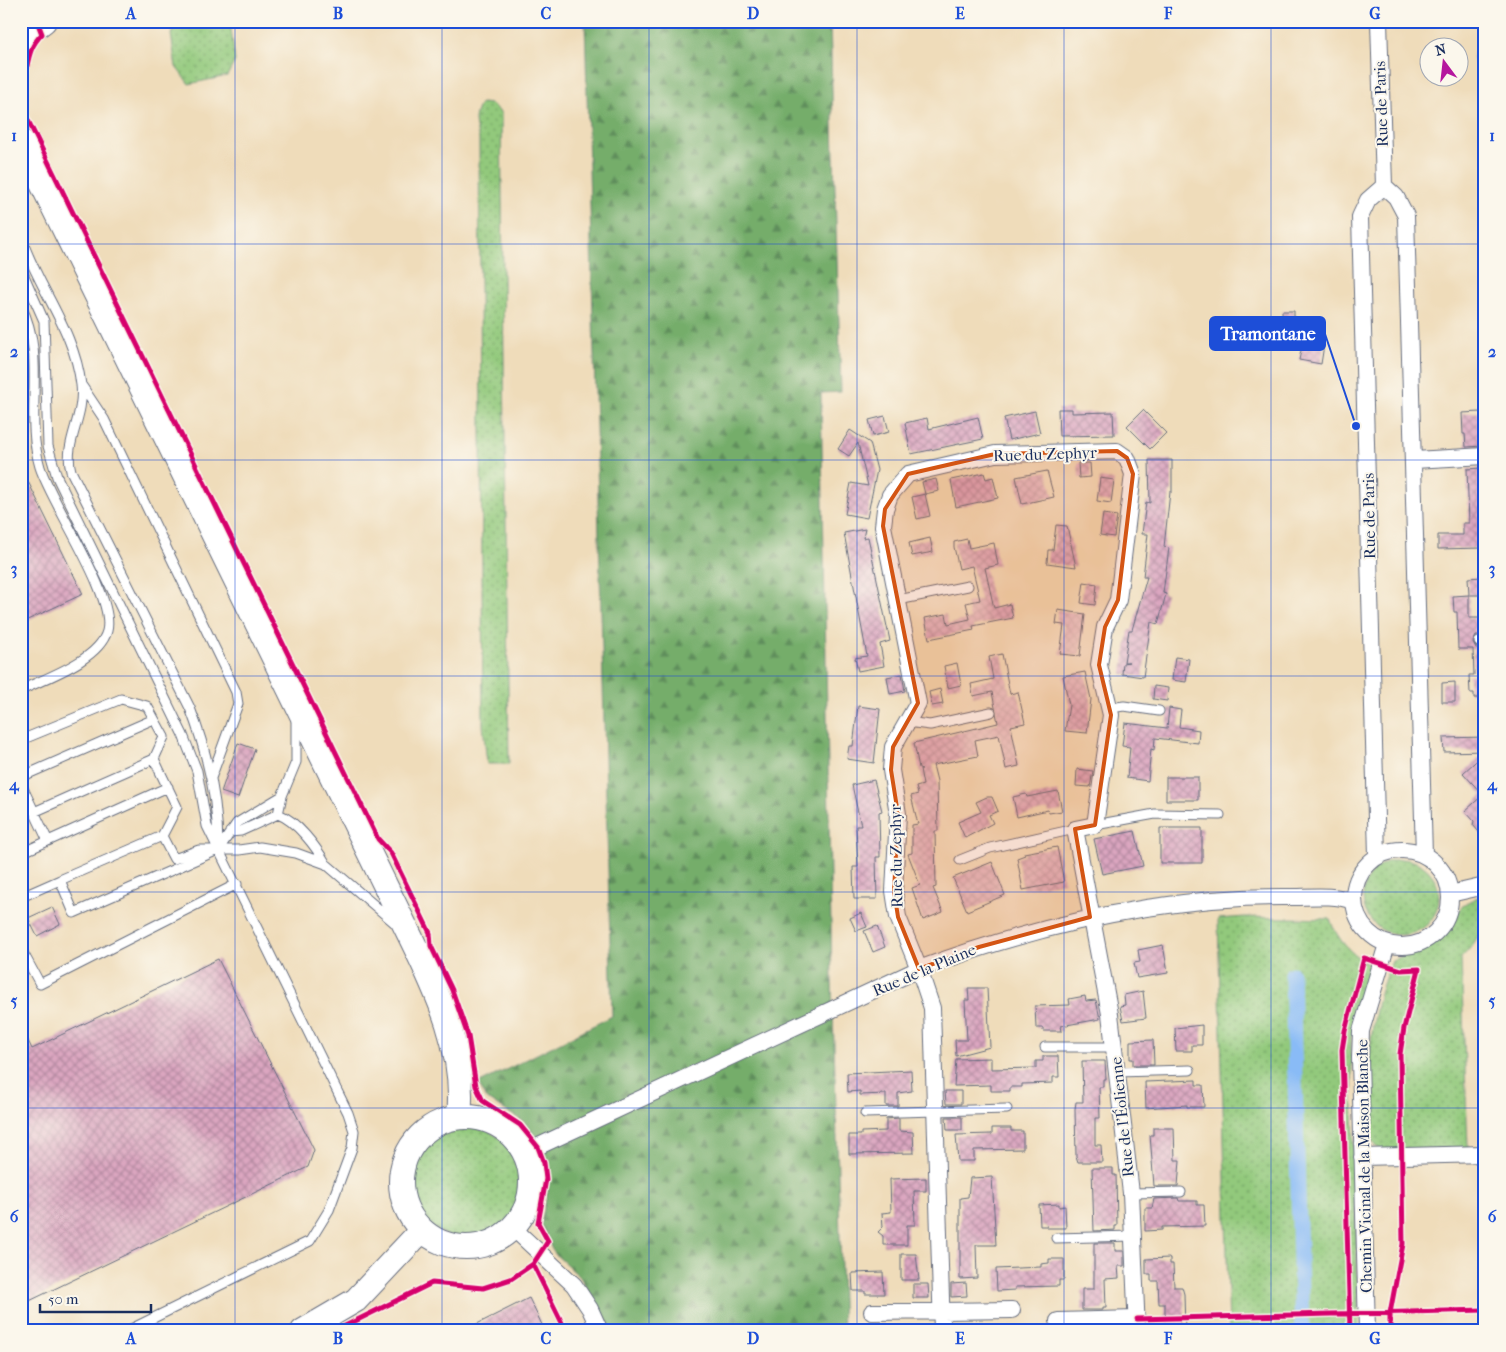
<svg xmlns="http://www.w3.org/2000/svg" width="1506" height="1352" viewBox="0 0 1506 1352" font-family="'IM FELL French Canon',serif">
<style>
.grass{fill:url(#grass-dots);stroke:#567c6c}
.forest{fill:url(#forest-firs);stroke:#486e64}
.water{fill:url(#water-waves);stroke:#5275aa}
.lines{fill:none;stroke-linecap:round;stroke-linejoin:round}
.canal{stroke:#89bbf6;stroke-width:15}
.building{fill:url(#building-cross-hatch)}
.lane-casing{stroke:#656c7e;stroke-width:11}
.street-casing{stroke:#656c7e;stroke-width:18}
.secondary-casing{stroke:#656c7e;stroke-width:26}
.lane{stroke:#fff;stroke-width:9}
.street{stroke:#fff;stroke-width:16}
.secondary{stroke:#fff;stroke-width:24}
.cycleway-casing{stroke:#fbf7ec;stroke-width:8}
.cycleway{stroke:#d6006c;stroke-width:5}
.marked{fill:#d45514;fill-opacity:0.2;stroke:#d45514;stroke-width:4;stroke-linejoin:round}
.grid{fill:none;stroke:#1d4ed8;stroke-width:1;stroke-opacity:0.55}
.labels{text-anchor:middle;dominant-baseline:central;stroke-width:4;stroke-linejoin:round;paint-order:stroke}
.street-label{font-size:16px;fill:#1b2f5e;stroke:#fbf7ec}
.leader{fill:none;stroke:#1d4ed8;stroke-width:2}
.callout-dot{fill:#1d4ed8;stroke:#fbf7ec;stroke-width:2}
.callout{fill:#1d4ed8;stroke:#1d4ed8;stroke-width:2}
.callout-label{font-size:18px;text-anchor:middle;font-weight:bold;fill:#fff}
.neatline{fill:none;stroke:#1d4ed8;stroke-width:2}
.grid-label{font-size:16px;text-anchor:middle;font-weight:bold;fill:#1d4ed8}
</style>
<defs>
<pattern id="grass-dots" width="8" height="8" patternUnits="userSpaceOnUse" patternTransform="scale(1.25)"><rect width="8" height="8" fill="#92c97b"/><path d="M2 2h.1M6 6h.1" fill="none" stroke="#76a468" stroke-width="1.8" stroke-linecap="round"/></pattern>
<pattern id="forest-firs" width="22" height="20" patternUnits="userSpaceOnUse" patternTransform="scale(1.25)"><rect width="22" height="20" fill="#75ad6b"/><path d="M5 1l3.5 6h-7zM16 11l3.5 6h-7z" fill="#5f8d5b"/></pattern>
<pattern id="water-waves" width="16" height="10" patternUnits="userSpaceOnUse" patternTransform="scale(1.25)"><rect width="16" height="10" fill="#89bbf6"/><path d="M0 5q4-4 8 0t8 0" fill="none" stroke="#6f98ca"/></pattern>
<pattern id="building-cross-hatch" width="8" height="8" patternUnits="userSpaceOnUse" patternTransform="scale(1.25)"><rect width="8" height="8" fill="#dba6c0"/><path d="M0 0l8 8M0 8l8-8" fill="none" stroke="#b1889f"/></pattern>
</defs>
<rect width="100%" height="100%" fill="#fbf7ec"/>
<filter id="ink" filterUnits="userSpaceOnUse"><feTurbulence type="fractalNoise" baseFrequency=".02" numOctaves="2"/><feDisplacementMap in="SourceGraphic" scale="10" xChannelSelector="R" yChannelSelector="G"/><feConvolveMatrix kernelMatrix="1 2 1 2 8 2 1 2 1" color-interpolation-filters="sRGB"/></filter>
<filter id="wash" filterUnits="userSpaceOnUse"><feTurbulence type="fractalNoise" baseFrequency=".0096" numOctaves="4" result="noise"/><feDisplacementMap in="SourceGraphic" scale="20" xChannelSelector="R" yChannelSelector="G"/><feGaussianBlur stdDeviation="1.12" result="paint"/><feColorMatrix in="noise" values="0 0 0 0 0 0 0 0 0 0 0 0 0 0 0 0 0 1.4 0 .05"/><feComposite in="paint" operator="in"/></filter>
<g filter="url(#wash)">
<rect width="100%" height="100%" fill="#efdcba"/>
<path class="grass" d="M181,21h49l5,40 -8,15 -38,8 -13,-17 -5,-33z
M481,103l10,1 10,9 8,651h-22l-4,-39 -4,-586c-4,-14 -7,-23 2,-36z
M1363 897a38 38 0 1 1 76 0a38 38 0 1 1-76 0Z
M1485,895c0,29 -3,42 -24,63l7,190 -87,3 -12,-13c-1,-61 -3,-120 23,-177 13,-7 29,-9 40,-17 28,-20 16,-39 53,-49z
M1245,917l85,2c8,22 21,35 41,47l-20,73 8,292h-130l-11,-412z
M411 1183a56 56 0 1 1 112 0a56 56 0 1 1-112 0Z"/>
<path class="forest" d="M585,21h245l11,371 -20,1 11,588 11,350h-235l-8,-20 -20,-34 -27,-25 -12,-29 9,-44 -10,-37 -16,-20 -37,-23 -9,-15 134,-68z"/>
<path class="water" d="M1485,28v74l-11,-44 5,-27z"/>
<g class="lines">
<path class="canal" d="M1292,974l10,357"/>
</g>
<g id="blocks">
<path class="building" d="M1282,311h12v21h-11z
M1303,341l21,4 -3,19 -22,-4z
M1058,409h14v4l41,-1 1,23 -55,1z
M1143,410l23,23 -16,16 -23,-23z
M1035,411l5,22 -31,7 -5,-22z
M1481,412l2,34 -17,1 -1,-13h-2l-1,-21z
M885,416l4,16 -16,4 -4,-16z
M978,417l5,22 -72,15 -6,-31 22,-5 2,11z
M850,430l20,13 7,27 -10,48 -22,-4 6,-31 17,3 -10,-43 -9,13 -11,-7z
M1149,460h23v32h-2l-6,55 5,1 -6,45 3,1 -8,30 -7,-2 -8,55 -21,-3 1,-11 6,-1h-5l5,-32h3l15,-53h-4l5,-43h-6l4,-32 4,1z
M1078,463h12l1,14 -12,1z
M21,467l62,127 -62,29z
M1481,468l1,12h3v23h-3l1,45 -45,1v-14h25v-12h6l-2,-54z
M1047,471l7,26 -32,7 -6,-27z
M984,473l2,6 7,-2 5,21 -42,9 -5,-27z
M1100,478l14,2 -3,23 -14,-2z
M936,479l3,12 -14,3 -3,-12z
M925,494l5,22 -13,3 -5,-22z
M1103,514l14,2 -3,21 -14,-2z
M1056,525l11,1 9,41 -29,-4 1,-13h5z
M865,529l-2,9 5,-1 22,104 -10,3 4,22 -26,5 -3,-13 12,-2 -23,-123z
M930,538l3,14 -21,4 -3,-13z
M967,539l2,9 25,-5 4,22 -13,3 9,40 16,-4 3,14 -40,8 1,4 -45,9 -4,-21 21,-4 2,10 22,-5 -4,-16 14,-3 -8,-34 -13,3 -5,-22v-5z
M1482,577v18h-13l-1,-17z
M1084,582l13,2 -2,21 -14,-2z
M1469,595v23h16v18h-9l-3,6 3,6h9v50h-11v-5h-4l-1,-18h5l-1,-26h-15l-1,-37h-3l-1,-16z
M1058,610l27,4 -5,42 -20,-2 4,-29 -8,-1z
M1002,654l8,40 8,-2 7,31 -14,3 8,40 -13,3 -7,-34 -24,5 3,16 -45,9 4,16 1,50h-3l1,56 -3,1 10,24 -20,8 -11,-32 8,-3 -12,-31 4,-1v-28l6,-1 -7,-28 7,-2 -2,-7 7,-2 -3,-16h2l-3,-1 -5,-25 84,-20 -6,-31 -19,4 -2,-12 22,-5 -4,-22z
M1175,657l14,2 -3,23 -14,-2z
M957,663l4,22 -13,3 -4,-22z
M1085,672l6,27 -4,34 -22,-2 4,-26 -6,-29z
M902,674l3,17 -15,3 -3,-17z
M1455,682v20h-13v-19z
M1154,686l14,2 -1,13 -14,-2z
M940,689l3,15 -11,2 -3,-14z
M858,706l22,3 -6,54 -27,-4 2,-13h4z
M1169,708l12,2 -2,17 20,3 -1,13 -43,-5 -1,12 -3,-1 -3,32 -21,-3 3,-31 -8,-1 3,-23 42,5z
M1485,737v14l-41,1 -1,-14z
M238,743l17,6 -17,49 -17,-6z
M1485,753v86l-12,-14 1,-4 -9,-10 18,-16 -20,-22z
M1077,769l16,2 -3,16 -14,-1z
M1166,777h32v23h-32z
M874,780l8,31 -3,1 1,45h-4l1,42h-23l-1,-32h5l-2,-41h5l-9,-41z
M1058,791l4,20 -13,2 -1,-3 -31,7 -4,-20 13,-3 1,3z
M987,797h5l6,14 -9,4 4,8 -28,15 -7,-16 23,-10 -5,-10z
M1160,828h42v35h-42z
M1135,831l8,35 -41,8 -8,-35z
M1057,847l7,35 -41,8 -6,-32 8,-3 -1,-2z
M992,862l13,33 -38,16 -14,-33z
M52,907l8,17 -23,12 -9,-18z
M861,913l6,14 -11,4 -6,-13z
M877,926l8,21 -12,5 -9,-21z
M1163,945l5,28 -31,5 -3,-15 6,-1 -2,-12z
M218,959l96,191 -6,17 -287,138v-279l11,23z
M968,988h19l3,59 -34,9 -1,-16h12l-2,-40h4z
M1143,991l3,27 -23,3 -3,-15 5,-1 -1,-10z
M1085,996l1,5 10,-1 4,19 -39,7 1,5h-19v-3h-7l-1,-22 35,-1 -1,-6z
M1202,1025v20h-10v6h-16l-1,-23z
M1153,1040l1,25h-21v-6h-3v-18z
M1043,1056h15l1,21h-6v6l-31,1v3h-12v4h-19v-6l-37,1 2,-27 35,-1v11l45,-1v-7h7z
M1082,1061h23l1,18h-3v8h-4l1,31h-5v27h6l1,17h-24l-2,-6 -1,-47 1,-7h7z
M911,1070l1,21 -14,2v13h-12v-12l-26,1v-4l-12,1 -1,-19z
M1196,1080v5h7l1,22h-17v-2l-41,3 -1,-26z
M945,1091h16v13h-15z
M946,1117h16v13h-15z
M899,1118v13l14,1 1,21 -65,1v-19h12v-3l25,-1v-12z
M992,1128h19v3h12v18l-49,1v11h-16l-2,-26 36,-1z
M1153,1128h21l1,32h5l-2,26h-24l-4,-51h3z
M1092,1168h21v7h3l1,51h-2v4l-21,1z
M992,1177l4,68h-20l1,33 -17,1v-81l8,-1 2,-19z
M926,1178v13h-12l1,34h-8v20h-24v-9l-5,-4 5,-5 -1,-14 9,-1 -1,-33z
M1178,1198l1,3h18v4h7l1,21 -43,1v3l-17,1v-23h7l2,-9z
M1059,1204v3l6,-1 1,22h-19v-2h-7l-1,-21z
M1094,1243h21v8h9v15h-6l1,12 -14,1 1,28h-3v3h-21v-21h12z
M901,1254h15l3,26h-18z
M1170,1258v6h3l1,23h8l2,7 1,37h-20v-27h-6l-1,-23h-7v-7h-5v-15z
M1049,1259h15v21h-5v6l-44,1v3l-18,1 -1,-22 45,-2v-3l8,-1z
M883,1272l1,22h-19v-3h-12l-1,-18z
M966,1283l1,13 -16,1v-13z
M913,1284h15l1,14h-16z
M529,1298l16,33h-82z"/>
</g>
</g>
<g filter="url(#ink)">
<use href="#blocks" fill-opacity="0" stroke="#656c7e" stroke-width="1"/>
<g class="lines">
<g class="lane-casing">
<path id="lane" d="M21,237c17,51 54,94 60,148 4,32 -18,58 -10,86l119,237c17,44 28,92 28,139
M21,269l23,52 4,125 9,31 126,258 14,36 10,55 141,287 6,18 -2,17 -23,62 -19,31 -183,90
M21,306c26,51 3,108 19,161 12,38 76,129 67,164 -8,29 -61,47 -86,59
M82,386l22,33 132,273 2,12 -27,74
M898,600l70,-14
M1479,642h6
M1110,708l14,-2 35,5
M907,722l23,3 61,-13
M21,740l100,-41 26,7 17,31 -10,22 23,48 -15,29 12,23 25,-9h40l21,-3 36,6 30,11 69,59
M21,777l133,-58
M21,784l27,57 -27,12
M34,812l120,-53
M278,814l4,-18 14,-34v-40
M1095,825l60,-11 65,1
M230,832l11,-1 37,-17c19,7 38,33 48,50
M48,841l120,-54
M960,860l30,-12 85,-19
M60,880l102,-44
M21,887l5,8 34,-15 14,33 144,-63 19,-27 45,-27
M21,949l19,35 197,-100
M1045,1047h69
M1117,1072l73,-2
M865,1113l142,-4
M1131,1193l50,-1
M1056,1238l77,-2"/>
</g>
<g class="street-casing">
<path id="street" d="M1379,21l5,165 12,11 10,19 18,639
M1414,460l71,-4
M1354 898a48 48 0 1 1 96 0a48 48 0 1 1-96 0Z
M1377,856l-17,-639 8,-17 16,-14
M1450,894l35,-8
M524,1153l395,-184c119,-44 243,-73 370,-72 21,0 45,-3 64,4
M1362,1157l123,-3
M513,1228l61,57 16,24 10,22
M872,1312l140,-2
M1058,1321l79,-2
M942,1331l-10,-323 -13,-39 -21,-52 -4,-26 4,-77 -7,-44 2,-23 25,-44 -35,-177 2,-17 5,-14 18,-21 87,-20 122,-3 10,7 6,16 -15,126 -13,27 -6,38 12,50 -16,110 -20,4 35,185 21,179 6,138
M1367,1331l-7,-273 1,-27 26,-87"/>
</g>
<g class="secondary-casing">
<path id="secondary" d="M21,38l23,-17
M21,141l389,795c28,57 56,116 49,180
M401 1182a65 65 0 1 1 130 0a65 65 0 1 1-130 0Z
M303,1331l53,-31 65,-69"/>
</g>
<use href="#lane" class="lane"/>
<use href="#street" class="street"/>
<use href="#secondary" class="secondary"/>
<g class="cycleway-casing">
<path id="cycleway" d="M21,86c9,-20 4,-35 21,-52l-5,-13
M21,106l357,733 13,14 39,80 1,13 21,44 16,46 8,50 7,15 37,24 18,22 6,16 2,16 -8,44 10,18 -15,23
M1137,1319l348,-9
M335,1331l97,-48 51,5 28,-9 22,-15 33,67
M1350,1331l-8,-281 3,-19 19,-73 37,12 18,-1 -15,59 -4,26 3,190 -13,69v18"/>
</g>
<use href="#cycleway" class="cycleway"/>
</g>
</g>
<path class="marked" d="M1117,451l10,7 6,16 -15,126 -13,27 -6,38 12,50 -16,110 -20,4 15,88 -111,30 -60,22 -21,-52 -4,-26 4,-77 -7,-44 2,-23 25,-44 -35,-177 2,-17 23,-35 87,-20z"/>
<path class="grid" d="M235,21v1310M442,21v1310M649,21v1310M857,21v1310M1064,21v1310M1271,21v1310M21,244h1464M21,460h1464M21,676h1464M21,892h1464M21,1108h1464"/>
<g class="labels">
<g class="street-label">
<text transform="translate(1381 104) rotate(-92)">Rue de Paris</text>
<text transform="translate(1045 454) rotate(-2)">Rue du Zephyr</text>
<text transform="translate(1369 516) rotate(-91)">Rue de Paris</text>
<text transform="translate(896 856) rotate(-91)">Rue du Zephyr</text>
<text transform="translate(924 970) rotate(-23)">Rue de la Plaine</text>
<text transform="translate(1122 1117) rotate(-96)">Rue de l'Éolienne</text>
<text transform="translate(1364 1166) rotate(-91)">Chemin Vicinal de la Maison Blanche</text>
</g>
</g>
<path class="leader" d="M1356 426L1325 334"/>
<circle class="callout-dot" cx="1356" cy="426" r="5"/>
<rect class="callout" x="1210" y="317" width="115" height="33" rx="5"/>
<g class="callout-label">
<text x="1268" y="340">Tramontane</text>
</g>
<rect width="1506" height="1352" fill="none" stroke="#fbf7ec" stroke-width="55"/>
<g transform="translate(1444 62) rotate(345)"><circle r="24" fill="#fbf7ec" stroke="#a1a7b3"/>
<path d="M0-4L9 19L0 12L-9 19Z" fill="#b5179e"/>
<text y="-8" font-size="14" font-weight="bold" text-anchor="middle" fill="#1b2f5e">N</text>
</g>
<path d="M40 1304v8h111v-8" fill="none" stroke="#1b2f5e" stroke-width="2.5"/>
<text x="48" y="1304" font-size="15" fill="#1b2f5e" stroke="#fbf7ec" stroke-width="4" paint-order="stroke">50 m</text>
<rect x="28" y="28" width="1450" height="1296" class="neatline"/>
<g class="grid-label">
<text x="131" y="19">A</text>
<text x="338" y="19">B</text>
<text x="546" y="19">C</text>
<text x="753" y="19">D</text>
<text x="960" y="19">E</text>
<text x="1168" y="19">F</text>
<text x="1375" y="19">G</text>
<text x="14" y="141">1</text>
<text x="1492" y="141">1</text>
<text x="14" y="357">2</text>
<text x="1492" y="357">2</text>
<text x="14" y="574">3</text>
<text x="1492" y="574">3</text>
<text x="14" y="790">4</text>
<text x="1492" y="790">4</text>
<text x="14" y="1006">5</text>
<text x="1492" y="1006">5</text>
<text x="14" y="1222">6</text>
<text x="1492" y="1222">6</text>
<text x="131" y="1344">A</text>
<text x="338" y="1344">B</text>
<text x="546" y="1344">C</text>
<text x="753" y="1344">D</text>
<text x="960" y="1344">E</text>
<text x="1168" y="1344">F</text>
<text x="1375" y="1344">G</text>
</g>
</svg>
